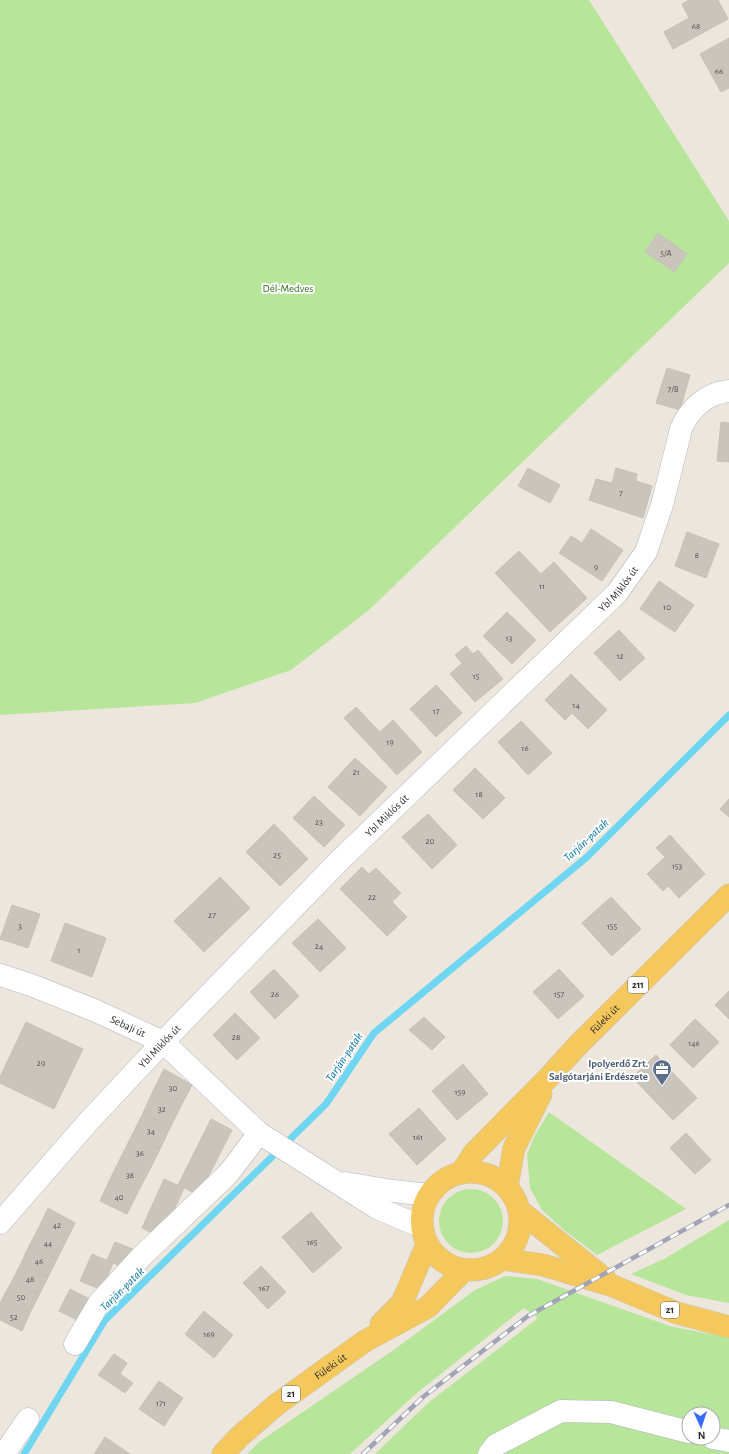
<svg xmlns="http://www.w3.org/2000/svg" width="729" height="1454" viewBox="0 0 729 1454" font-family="'Alegreya Sans',sans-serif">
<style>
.green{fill:#b7e599;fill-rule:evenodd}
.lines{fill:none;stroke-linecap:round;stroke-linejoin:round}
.stream{stroke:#6fd6f1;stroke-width:7}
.building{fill:#c9c4bc;stroke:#c9c1b7}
.minor-casing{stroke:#b1b5bf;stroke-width:23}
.major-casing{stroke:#c8c8c8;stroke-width:23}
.minor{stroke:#fff;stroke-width:22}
.major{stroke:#f4c85c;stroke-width:22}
.rail-casing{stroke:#a0a4b6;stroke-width:4.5}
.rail{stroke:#fff;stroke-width:3;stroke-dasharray:9;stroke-linecap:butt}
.labels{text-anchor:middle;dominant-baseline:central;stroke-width:4;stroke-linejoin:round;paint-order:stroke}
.number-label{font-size:9px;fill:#52514f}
.shield{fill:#fff;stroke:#6b6b6b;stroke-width:1}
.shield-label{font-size:10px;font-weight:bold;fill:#2b2b2b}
.park-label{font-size:11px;fill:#2f6b19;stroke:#fff}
.street-label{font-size:11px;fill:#2b2b2b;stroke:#fff}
.service-label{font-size:11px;font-weight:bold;fill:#4e5e75;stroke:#fff;text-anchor:end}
.water-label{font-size:12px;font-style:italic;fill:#0b75a0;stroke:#fff}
</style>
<rect width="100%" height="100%" fill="#ede6dd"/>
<path class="green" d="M0,0h589l140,221v42l-360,347 -78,60 -96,33 -195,12z
M549,1112l137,97 -89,46 -33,-25 -22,-20 -12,-22 -3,-34 8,-19z
M439 1221a32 32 0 1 1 64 0a32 32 0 1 1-64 0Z
M729,1220v83l-43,-8 -55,-21 33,-15z
M505,1276l32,3 133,47 59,12v116h-354l53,-51 110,-85 -14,-10 -106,84 -68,62h-103l12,-12 136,-93 80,-59zM689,1414h24v24h-24z"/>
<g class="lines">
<path class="stream" d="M24,1454l81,-134 221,-216 48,-71 213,-176 142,-142"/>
</g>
<path class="building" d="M689,0h29l10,19 -55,30 -9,-17 25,-14 -7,-14z
M729,38v50l-8,4 -21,-38z
M658,233l29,21 -13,18 -29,-20z
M667,368l23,7 -10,35 -24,-7z
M721,422l8,1v39l-12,-1z
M528,468l32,17 -10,18 -32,-17z
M616,468l21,6 -1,7 16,5 -9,32 -54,-18 7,-21 16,4z
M591,529l32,21 -21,31 -43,-28 12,-17 11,7z
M687,532l32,12 -13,34 -31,-12z
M519,551l22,23 13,-12 33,36 -37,34 -55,-59z
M659,581l35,24 -19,27 -35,-23z
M507,612l29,28 -24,24 -29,-28z
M619,630l26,28 -25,23 -26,-28z
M466,646l7,8 5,-4 25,29 -28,23 -25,-28 12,-11 -7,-8z
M571,674l36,36 -19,19 -16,-16 -7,7 -20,-20z
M436,685l26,28 -26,24 -26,-28z
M356,707l24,25 13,-12 29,32 -25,23 -53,-57z
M521,721l31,32 -24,22 -30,-33z
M355,758l32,29 -27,29 -32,-29z
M475,768l30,30 -22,21 -30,-29z
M314,796l31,29 -21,22 -31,-29z
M729,799v18l-9,-8z
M428,814l29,31 -25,24 -30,-32z
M274,824l34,35 -28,27 -34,-34z
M670,835l35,39 -26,24 -11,-12 -5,5 -16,-17 18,-17 -9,-9z
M362,867l7,7 7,-6 25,25 -9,9 15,15 -20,19 -47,-47z
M220,877l30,31 -46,44 -30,-31z
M611,897l30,32 -29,27 -30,-33z
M12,905l28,9 -12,34 -28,-9z
M318,919l28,29 -26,24 -28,-29z
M65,923l41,15 -14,39 -41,-16z
M274,969l25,27 -24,23 -25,-27z
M559,969l25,27 -26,23 -25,-27z
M729,991v28l-14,-14z
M235,1013l25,25 -23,22 -24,-25z
M424,1017l21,20 -13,13 -23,-20z
M695,1019l24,23 -26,26 -23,-23z
M26,1022l57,27 -29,60 -54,-26v-6z
M656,1055l41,43 -24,22 -41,-43z
M463,1064l25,30 -31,26 -25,-29z
M164,1069l28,16 -11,21 -28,-15z
M153,1091l28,15 -11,22 -27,-15z
M419,1108l27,31 -29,26 -28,-31z
M143,1113l27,15 -10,21 -28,-14z
M211,1119l21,11 -33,65 -21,-10z
M686,1133l25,27 -16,14 -25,-26z
M132,1135l28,14 -11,22 -28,-14z
M121,1157l28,14 -11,21 -28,-13z
M110,1179l28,13 -11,22 -27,-13z
M164,1179l20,9 -15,33 -11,15 -16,-8z
M48,1208l27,15 -9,18 -27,-14z
M311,1212l31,36 -29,25 -31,-36z
M39,1227l27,14 -9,18 -27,-15z
M115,1242l20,8 -8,19 -20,-9z
M30,1244l27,15 -9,18 -27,-14z
M92,1254l21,9 -11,27 -22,-9z
M21,1263l27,14 -9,18 -27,-14z
M261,1266l25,26 -18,17 -25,-26z
M12,1281l27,14 -9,18 -28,-14z
M70,1289l20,10 -11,22 -20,-10z
M2,1299l28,14 -8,18 -22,-11v-16z
M204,1311l29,24 -19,23 -29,-24z
M114,1354l13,9 -7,11 13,9 -8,10 -27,-18z
M159,1381l24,17 -19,28 -25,-17z
M105,1437l25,17h-36z"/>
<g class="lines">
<g class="minor-casing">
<g id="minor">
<path id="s1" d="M0,975l31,10 65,26 67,31 96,91 118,75 45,19"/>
<path d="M345,1183l48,8 36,4"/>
<path id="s2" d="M0,1223l88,-101 75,-80 176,-181 278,-268 29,-41 16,-47 19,-76c8,-20 26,-36 48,-38"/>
<path d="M75,1344l24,-41 43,-47 85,-81 8,-10 24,-32"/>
<path d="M713,1438l16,3"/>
<path d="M4,1454l24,-35"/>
<path d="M489,1454l7,-9 65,-34 50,1 78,20"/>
</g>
</g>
<g class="major-casing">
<g id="major">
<circle cx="471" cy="1221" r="49"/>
<path id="s3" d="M461,1173l13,-20 75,-76 28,-31 152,-151"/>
<path d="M507,1187l7,-39 27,-54"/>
<path d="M520,1211l85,68"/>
<path d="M503,1259l40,6 70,21 64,27 52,14"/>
<path d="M381,1324l21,-21 25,-59"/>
<path id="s4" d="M223,1454l16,-17 37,-32 89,-64 63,-34 36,-37"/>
</g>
</g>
<use href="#minor" class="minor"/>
<use href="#major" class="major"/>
<g class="rail-casing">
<path id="rail" d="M363,1454l60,-57 105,-81 201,-111"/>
</g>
<use href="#rail" class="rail"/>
</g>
<defs>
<g id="office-pin" transform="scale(1)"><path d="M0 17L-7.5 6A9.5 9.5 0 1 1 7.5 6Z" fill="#5c6f8a" stroke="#fff"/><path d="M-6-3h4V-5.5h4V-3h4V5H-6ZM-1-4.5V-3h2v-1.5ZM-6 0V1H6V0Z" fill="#fff"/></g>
</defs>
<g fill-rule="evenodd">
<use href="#office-pin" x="662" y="1069"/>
</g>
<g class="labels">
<g class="number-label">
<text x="696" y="26">68</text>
<text x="719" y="71">66</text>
<text x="666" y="253">5/A</text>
<text x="673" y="389">7/B</text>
<text x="621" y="493">7</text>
<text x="697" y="555">8</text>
<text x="596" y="567">9</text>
<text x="542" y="586">11</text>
<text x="667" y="607">10</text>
<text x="509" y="638">13</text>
<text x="620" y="656">12</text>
<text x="476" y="676">15</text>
<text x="576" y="705">14</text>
<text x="436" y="711">17</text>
<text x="390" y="742">19</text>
<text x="525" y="748">16</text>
<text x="356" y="772">21</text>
<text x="479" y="794">18</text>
<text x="319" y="822">23</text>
<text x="430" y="841">20</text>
<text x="277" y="855">25</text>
<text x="677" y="866">153</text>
<text x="372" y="897">22</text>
<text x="212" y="915">27</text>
<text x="20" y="926">3</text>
<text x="612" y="926">155</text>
<text x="319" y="946">24</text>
<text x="79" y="950">1</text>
<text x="275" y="994">26</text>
<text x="559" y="994">157</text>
<text x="236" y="1037">28</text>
<text x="694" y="1043">146</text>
<text x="41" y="1063">29</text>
<text x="173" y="1088">30</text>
<text x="460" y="1092">159</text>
<text x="162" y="1109">32</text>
<text x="151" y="1131">34</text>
<text x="418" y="1137">161</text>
<text x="140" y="1153">36</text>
<text x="130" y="1175">38</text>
<text x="119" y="1197">40</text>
<text x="57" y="1225">42</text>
<text x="312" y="1242">165</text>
<text x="48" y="1243">44</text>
<text x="39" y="1261">46</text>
<text x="30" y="1279">48</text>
<text x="264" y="1288">167</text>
<text x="21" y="1297">50</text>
<text x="14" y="1317">52</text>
<text x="209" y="1334">169</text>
<text x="161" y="1403">171</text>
</g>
<g class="shield">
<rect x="628" y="977" width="20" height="16" rx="3"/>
<rect x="661" y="1302" width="18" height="16" rx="3"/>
<rect x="282" y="1386" width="18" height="16" rx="3"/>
</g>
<g class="shield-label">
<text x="638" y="985">211</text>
<text x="670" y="1310">21</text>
<text x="291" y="1394">21</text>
</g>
<g class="park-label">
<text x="288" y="288">Dél-Medves</text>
</g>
<g class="street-label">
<text stroke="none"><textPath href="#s2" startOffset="886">Ybl Miklós út</textPath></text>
<text stroke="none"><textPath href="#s2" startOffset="562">Ybl Miklós út</textPath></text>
<text stroke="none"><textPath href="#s3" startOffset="211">Füleki út</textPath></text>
<text stroke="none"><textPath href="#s1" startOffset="138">Sebaji út</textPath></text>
<text stroke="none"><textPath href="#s2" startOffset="238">Ybl Miklós út</textPath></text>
<text stroke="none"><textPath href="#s4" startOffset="139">Füleki út</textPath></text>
</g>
<g class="service-label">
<text x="648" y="1063">Ipolyerdő Zrt.<tspan x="648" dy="13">Salgótarjáni Erdészete</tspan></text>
</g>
<g class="water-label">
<text transform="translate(586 840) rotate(-43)">Tarján-patak</text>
<text transform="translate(344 1057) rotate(-56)">Tarján-patak</text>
<text transform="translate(122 1289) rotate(-45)">Tarján-patak</text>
</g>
</g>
<g transform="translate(701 1426) rotate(177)"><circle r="19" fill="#ffffff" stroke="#aaaaaa"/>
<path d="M0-3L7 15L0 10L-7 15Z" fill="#3a6afd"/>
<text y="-6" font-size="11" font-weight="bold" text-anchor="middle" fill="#2b2b2b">N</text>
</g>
</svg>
